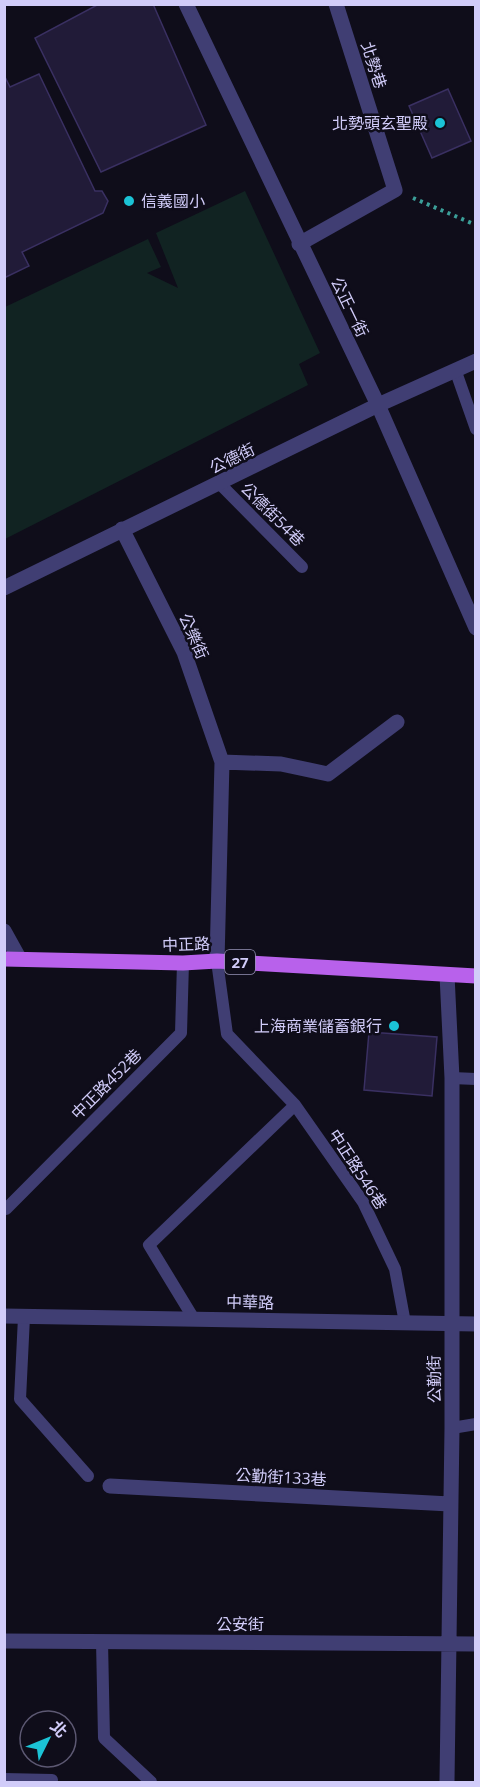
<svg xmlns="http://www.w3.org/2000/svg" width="480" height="1787" viewBox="0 0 480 1787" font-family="'Open Sans','Noto Sans TC',sans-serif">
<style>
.green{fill:#112322}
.building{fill:#211b38;stroke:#3a3062;stroke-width:1.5}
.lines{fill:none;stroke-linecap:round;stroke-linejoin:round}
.path{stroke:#3b9e98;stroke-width:4;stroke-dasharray:3 4.5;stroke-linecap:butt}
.service{stroke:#403e73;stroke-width:12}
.minor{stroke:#403e73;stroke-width:15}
.primary{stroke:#b861eb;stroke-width:15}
.poi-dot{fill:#1bc3d6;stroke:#0f0d1a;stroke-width:2}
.labels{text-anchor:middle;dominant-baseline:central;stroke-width:5;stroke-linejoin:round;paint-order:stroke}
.shield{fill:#0f0d1a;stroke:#9793b6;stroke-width:1.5}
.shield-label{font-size:15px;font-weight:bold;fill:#d1ccf9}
.street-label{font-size:16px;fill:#d1ccf9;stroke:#0f0d1a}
.poi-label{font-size:16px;fill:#d1ccf9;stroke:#0f0d1a;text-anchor:end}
</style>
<rect width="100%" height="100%" fill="#0f0d1a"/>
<path class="green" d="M245,191l75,162 -21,11 9,21 -303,154v-232l143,-68 13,28 -14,6 31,15 -22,-55z"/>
<path class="building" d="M99,4h54l53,121 -105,47 -66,-134z
M39,74l56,117h7l6,10 -5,12 -81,39 7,14 -25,12v-203l6,12z
M448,89l23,52 -39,17 -23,-52z
M369,1032l68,5 -5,59 -68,-6z"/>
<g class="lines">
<path class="path" d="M413,198l63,27"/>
<path class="service" d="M456,372l20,57
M220,484l82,83
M217,961l10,73 68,71 68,97 32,67 10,54
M452,1078l24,1
M6,1209l175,-176 2,-70
M24,1317l-4,82 68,77
M194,1319l-45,-74 146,-140
M452,1428l24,-4
M102,1641l2,97 47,44
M4,1779l48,1"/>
<path class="minor" d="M186,4l192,401 98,223
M299,244l96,-54 -59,-186
M122,529l62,123 38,110 -5,199
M4,588l374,-183 98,-44
M222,762l59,2 47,10 69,-52
M4,931l15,27
M447,975l5,103v350l-5,354
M4,1316l472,8
M110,1486l340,18
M4,1641l472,3"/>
<path class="primary" d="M4,959l179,4 34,-2 259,15"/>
</g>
<g class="poi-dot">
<circle cx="440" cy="123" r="6"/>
<circle cx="129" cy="201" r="6"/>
<circle cx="394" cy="1026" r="6"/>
</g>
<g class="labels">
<rect class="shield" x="225" y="950" width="30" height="24" rx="4.5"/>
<g class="shield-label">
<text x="240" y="962">27</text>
</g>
<g class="street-label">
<text transform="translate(374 65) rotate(72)">北勢巷</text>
<text transform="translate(350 307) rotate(64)">公正一街</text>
<text transform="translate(232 458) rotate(-26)">公德街</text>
<text transform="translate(273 514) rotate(45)">公德街54巷</text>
<text transform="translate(194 636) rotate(66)">公樂街</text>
<text transform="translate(186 944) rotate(-2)">中正路</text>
<text transform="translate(106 1084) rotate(-45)">中正路452巷</text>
<text transform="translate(358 1169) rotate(57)">中正路546巷</text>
<text transform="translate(250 1302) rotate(1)">中華路</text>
<text transform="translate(434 1379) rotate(-91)">公勤街</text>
<text transform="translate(281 1477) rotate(3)">公勤街133巷</text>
<text x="240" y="1624">公安街</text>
</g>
<g class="poi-label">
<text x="428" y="123">北勢頭玄聖殿</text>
<text x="141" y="201" text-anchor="start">信義國小</text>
<text x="382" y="1026">上海商業儲蓄銀行</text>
</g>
</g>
<rect width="480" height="1787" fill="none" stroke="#d1ccf9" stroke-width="12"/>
<g transform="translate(48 1739) rotate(47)"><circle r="28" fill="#0f0d1a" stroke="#5d5973" stroke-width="1.5"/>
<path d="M0-4.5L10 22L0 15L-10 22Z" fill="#1bc3d6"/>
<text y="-9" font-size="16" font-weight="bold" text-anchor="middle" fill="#d1ccf9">北</text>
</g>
</svg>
